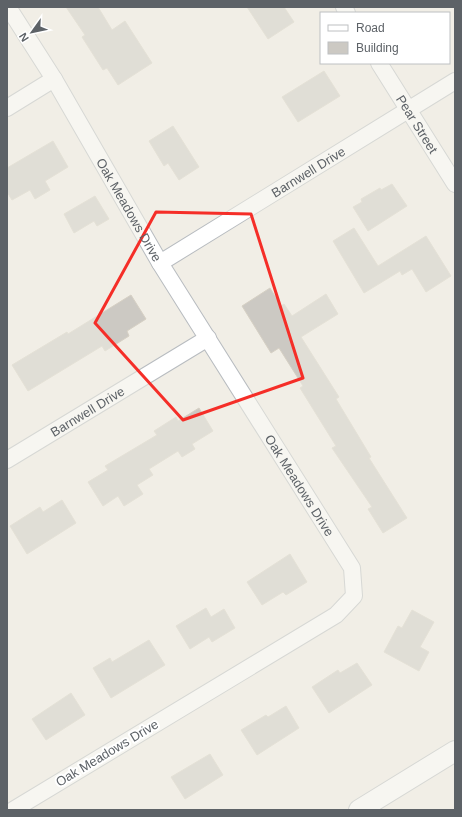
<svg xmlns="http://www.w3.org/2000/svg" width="462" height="817" viewBox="0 0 462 817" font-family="Arial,sans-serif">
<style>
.building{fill:#ccc9c3;stroke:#d6d0c4}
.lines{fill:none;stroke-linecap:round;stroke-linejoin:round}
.minor-casing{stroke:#b8bcc0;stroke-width:18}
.tertiary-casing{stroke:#b8bcc0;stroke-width:22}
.minor{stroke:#fff;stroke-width:16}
.tertiary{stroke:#fff;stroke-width:20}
.marked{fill:none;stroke:#f52e28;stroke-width:3;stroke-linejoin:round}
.labels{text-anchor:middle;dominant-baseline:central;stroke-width:4;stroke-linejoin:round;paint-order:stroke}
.street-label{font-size:13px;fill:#5d6267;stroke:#fff}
</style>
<rect width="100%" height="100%" fill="#f1eee6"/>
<path class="building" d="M66,7h32l14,23 13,-9 27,42 -34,22 -11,-17 -4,2 -21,-33 3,-2z
M247,7h37l10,15 -26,17z
M324,71l16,25 -42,26 -16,-25z
M173,126l26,41 -20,13 -11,-17 -4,3 -15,-25z
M53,141l15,26 -23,14 5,9 -15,9 -5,-9 -18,10 -5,-8v-24z
M392,184l15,22 -39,25 -15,-24 9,-5 -1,-3 19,-11 1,2z
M95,196l14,23 -12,7 -3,-5 -20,12 -10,-19z
M354,228l24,38 48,-30 25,40 -25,16 -14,-23 -10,6 -2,-4 -36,22 -31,-52z
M270,288l11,18 3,-2 8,12 34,-22 12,20 -37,23 38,60 -3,2 35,58 -2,1 38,60 -24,15 -15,-24 4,-2 -40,-59 4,-2 -36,-58 3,-2 -24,-38 -8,5 -29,-47z
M131,295l15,24 -19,12 2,5 -24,15 -3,-5 -74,45 -16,-26 55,-33 1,2z
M199,408l14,23 -21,13 3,5 -13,8 -4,-6 -29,18 4,6 -16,10 6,9 -19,12 -6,-10 -15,10 -15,-24 20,-12 -3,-4 52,-31 -3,-4 22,-14 2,4z
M62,500l14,23 -49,31 -17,-28 30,-19 3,5z
M290,554l17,28 -21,13 -3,-3 -21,13 -15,-23z
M206,608l5,9 13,-8 11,19 -23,14 -3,-5 -19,12 -14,-23z
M412,610l22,12 -14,25 9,5 -10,19 -35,-19 14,-26 4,2z
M149,640l16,25 -54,33 -18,-30 17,-10 2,4z
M357,663l15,22 -43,28 -17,-26 26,-17 2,3z
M71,693l14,22 -39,25 -14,-21z
M286,706l13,22 -42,27 -16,-25 25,-15 2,2z
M210,754l13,21 -38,24 -14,-22z"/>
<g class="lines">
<g class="minor-casing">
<g id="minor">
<path d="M8,7l46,72"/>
<path d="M344,7l3,6"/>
<path id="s1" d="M379,63l76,121"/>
<path id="s2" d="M7,108l47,-29 106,184 192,305 2,28 -18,19 -323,195"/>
<path id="s3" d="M160,263l295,-182"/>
<path id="s4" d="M7,460l201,-122"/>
</g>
</g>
<g class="tertiary-casing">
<path id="tertiary" d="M359,810l96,-59"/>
</g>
<use href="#minor" class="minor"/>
<use href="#tertiary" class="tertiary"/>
</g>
<path d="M0 0H462V817H0ZM156,212l95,2 52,164 -120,42 -88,-97z" fill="#f1eee6" fill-opacity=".55" fill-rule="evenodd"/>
<path class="marked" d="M156,212l95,2 52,164 -120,42 -88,-97z"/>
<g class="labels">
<g class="street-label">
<text stroke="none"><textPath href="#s1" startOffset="72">Pear Street</textPath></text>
<text stroke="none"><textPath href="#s3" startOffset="174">Barnwell Drive</textPath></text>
<text stroke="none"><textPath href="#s2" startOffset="206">Oak Meadows Drive</textPath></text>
<text stroke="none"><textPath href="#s4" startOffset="94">Barnwell Drive</textPath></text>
<text stroke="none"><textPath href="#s2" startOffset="530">Oak Meadows Drive</textPath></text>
<text transform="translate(107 753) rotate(-31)">Oak Meadows Drive</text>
</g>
</g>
<rect width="462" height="817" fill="none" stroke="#5d6267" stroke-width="16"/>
<rect x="320" y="12" width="130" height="52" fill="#ffffff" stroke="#bec0c2"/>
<rect x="328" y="25" width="20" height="6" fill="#ffffff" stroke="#bec0c2"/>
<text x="356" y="32" font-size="12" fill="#5d6267">Road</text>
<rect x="328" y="42" width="20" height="12" fill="#ccc9c3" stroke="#bec0c2"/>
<text x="356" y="52" font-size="12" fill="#5d6267">Building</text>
<g transform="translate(32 32) rotate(237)" stroke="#ffffff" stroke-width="3" paint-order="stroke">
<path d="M0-3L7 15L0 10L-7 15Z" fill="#5d6267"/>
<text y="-6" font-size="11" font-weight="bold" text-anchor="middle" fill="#5d6267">N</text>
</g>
</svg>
